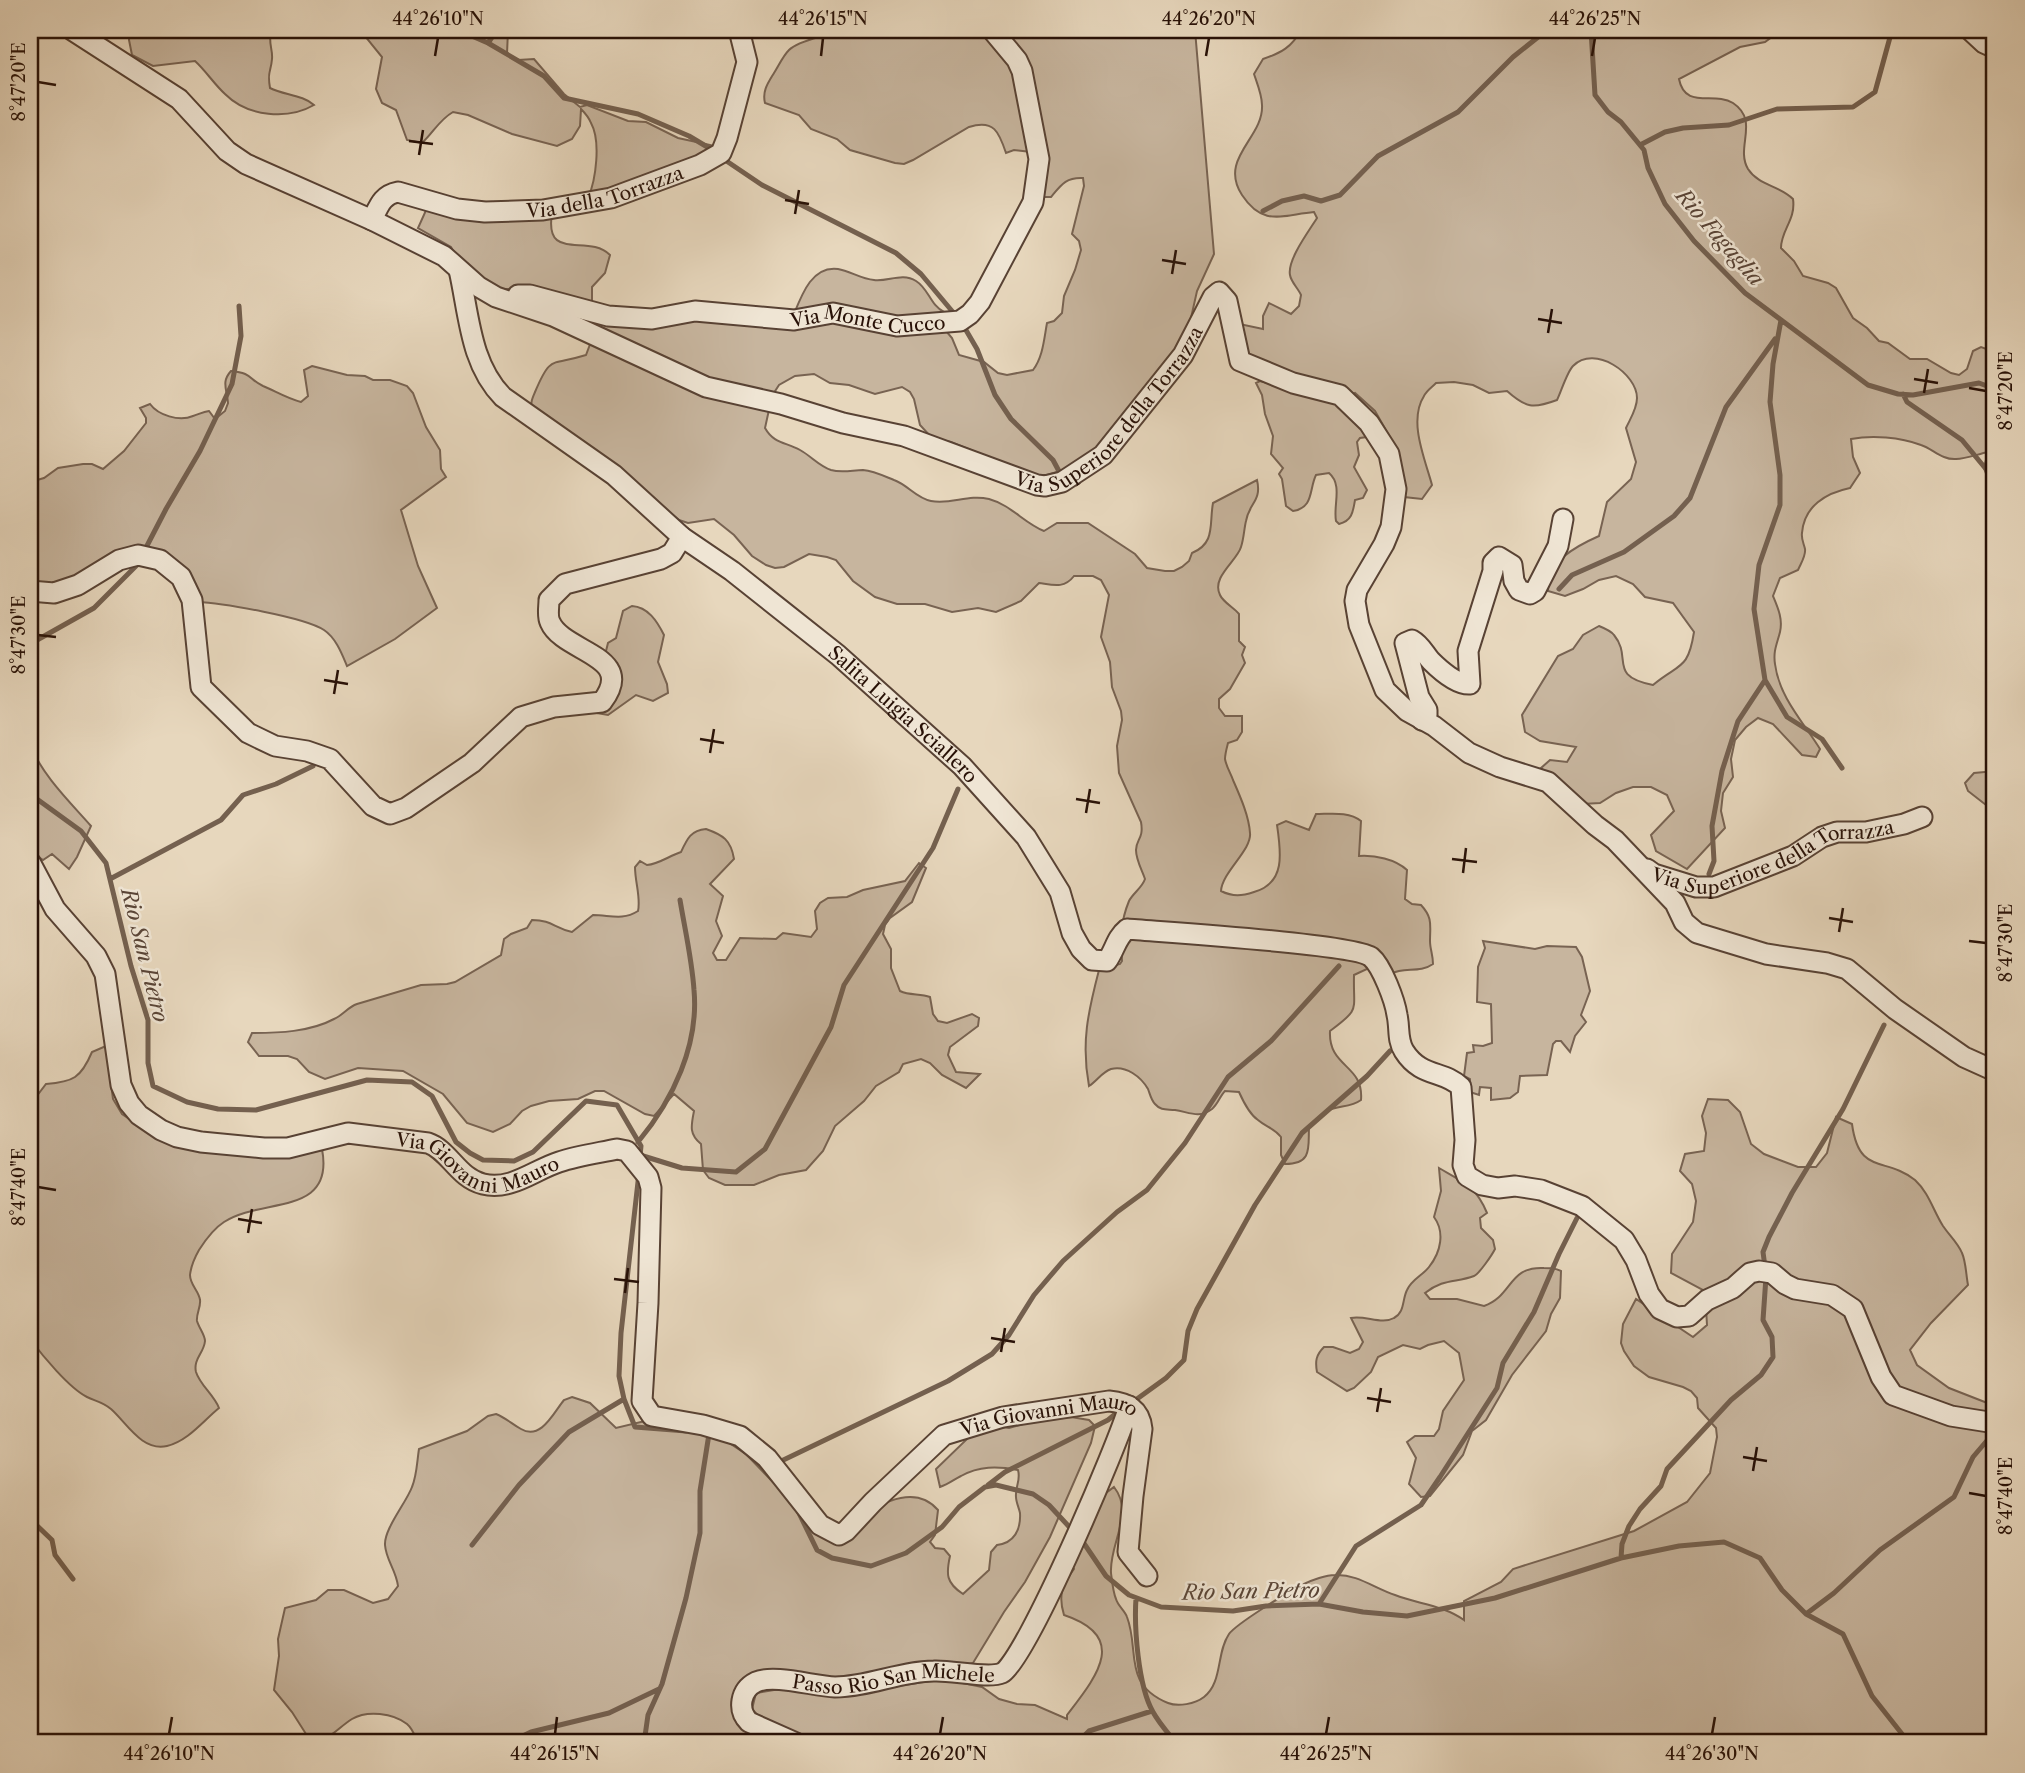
<svg xmlns="http://www.w3.org/2000/svg" width="2025" height="1773" viewBox="0 0 2025 1773" font-family="'Libre Caslon Text',serif">
<style>
.green{fill:#c7b59e;stroke:#786352;stroke-width:2}
.lines{fill:none;stroke-linecap:round;stroke-linejoin:round}
.stream{stroke:#74604f;stroke-width:5}
.minor-casing{stroke:#584234;stroke-width:23}
.minor{stroke:#efe5d4;stroke-width:19}
.ticks{fill:none;stroke:#281107;stroke-width:2.5}
.labels{text-anchor:middle;dominant-baseline:central;stroke-width:5;stroke-linejoin:round;paint-order:stroke}
.street-label{font-size:19px;fill:#281107;stroke:#efe5d4}
.water-label{font-size:21px;font-style:italic;fill:#5a4537;stroke:#efe5d4}
.neatline{fill:none;stroke:#281107;stroke-width:2.5}
.ticks-label{font-size:18px;text-anchor:middle;fill:#281107}
</style>
<rect width="100%" height="100%" fill="#e7d7bd"/>
<filter id="stains"><feTurbulence type="fractalNoise" baseFrequency=".00286" numOctaves="4"/><feColorMatrix values="0 0 0 0 .2 0 0 0 0 .09 0 0 0 0 .02 0 0 0 .5 -.17"/></filter>
<radialGradient id="worn" r=".72"><stop offset=".6" stop-color="#630" stop-opacity="0"/><stop offset="1" stop-color="#630" stop-opacity=".3"/></radialGradient>
<path class="green" d="M130,30h141c-3,14 2,19 1,29 -1,13 -5,12 -2,29 14,7 33,7 44,17 -26,15 -66,12 -89,-11 -11,-10 -19,-23 -30,-33l-42,5 -21,-11 -3,-15z
M351,30h157l-1,24 11,6 16,-1 30,35 16,13 7,-2 41,16 18,1 32,16 37,8 1,4 -128,48c8,-18 13,-57 3,-75 -2,-5 -6,-10 -10,-14l-1,17 -8,13 -15,7 -45,-12 -44,-19 -15,-3c-14,8 -19,20 -31,31l-15,-3 -11,-30 -14,-7 -6,-14 6,-32 -17,-21z
M852,30h133l26,30 21,92 -18,-2 -8,3c-7,-21 -12,-34 -37,-26l-56,33 -9,4 -9,-1 -45,-13 -13,-11 -26,-10 -12,-14 -34,-12c-3,-12 3,-20 9,-30 5,-8 9,-17 15,-23 10,-10 49,-18 63,-20z
M998,30h197l19,224 -17,37 -6,27 -10,24 -73,98 -38,28 -23,7h-14l-82,-33 -19,-4 -12,-13 -6,-26 -4,-7 -8,-5 -27,7 -26,-9 -19,-2 -16,-9 -19,2 -16,9 -7,11 -7,32c9,16 21,14 35,22 11,6 19,16 31,20 11,3 22,0 32,0 11,1 21,6 31,10 14,5 22,18 37,21 20,4 37,-7 58,-2 22,6 35,24 55,32l13,-8h31l47,31 12,14 18,3h9l8,-4 7,-6 3,-8c24,-10 17,-29 21,-50l44,-23c5,21 -8,23 -11,41 -2,8 -2,17 -5,26 -4,14 -30,30 -21,48 3,7 14,13 19,19v27l6,6 -3,8 3,8 -15,26 -11,10v9l6,8h17v16l-5,8 -9,3c-1,4 -3,11 -3,16 1,7 6,15 8,21 7,16 16,36 17,53 2,17 -28,39 -29,58 12,6 21,5 33,1 32,-9 27,-40 23,-67l9,-4 23,9 7,-16c14,0 33,-3 45,7l-2,35c16,-1 36,3 48,14l-2,29 7,5 9,1c12,13 9,20 9,36 0,8 3,14 3,23 -14,10 -29,2 -42,10l-20,-7 -17,8c-1,37 7,33 -24,56 -2,37 34,33 31,69 -11,8 -23,5 -34,11 -7,3 -13,11 -18,16 -1,20 4,37 -24,37l-4,-9v-18c-7,-9 -15,-10 -23,-17 -9,-6 -15,-19 -19,-28l-14,-1c-5,5 -7,13 -13,18 -13,10 -23,3 -37,1 -8,-1 -14,1 -20,-6 -4,-4 -5,-10 -7,-15 -7,-12 -22,-24 -37,-20 -9,3 -14,12 -22,17 -8,-43 -1,-74 10,-116l21,-6 2,-3c-1,-24 -2,-38 7,-60 4,-8 13,-13 16,-22 -3,-9 -9,-19 -9,-29 0,-11 8,-11 5,-28l-22,-49 -2,-27 5,-26 -1,-9 -9,-24 -2,-25 -9,-25 8,-42 -8,-15 -8,-4h-19c-10,13 -21,9 -35,7l-18,18 -25,11 -18,-4 -26,4 -27,-8h-28l-22,-7 -22,-16 -17,-21 -9,-3 -18,-3 -25,13 -9,1 -9,-3 -14,-9 -18,-21 -20,-16 -26,4 -9,-3 -148,-111c0,-8 1,-10 4,-17 16,-38 16,-26 51,-37l6,-16 -16,-20 116,-2 97,9c10,-22 19,-61 49,-57 12,2 23,10 36,11 14,2 28,-8 42,1 13,8 14,24 28,31l2,19 6,7 7,17 25,7 14,11 9,2 26,-5c10,-13 11,-31 14,-47l7,-2 8,-8 2,-17 11,-26 6,-20 -2,-9 -7,-7 12,-48 -1,-8c-17,-1 -22,7 -32,19h-10l5,-37z
M1301,30h473l-2,7 -7,5 -25,5 -61,32c6,31 35,12 54,24 27,18 2,44 15,66 11,17 31,16 45,30 3,21 -12,31 -12,49l13,13 9,15 25,7 8,5 17,30 14,10 12,13 9,2 22,16h17l24,14 8,2 8,-6 6,-18 8,-4 14,5v147l-11,-31 4,-16c-10,2 -22,7 -32,7 -14,1 -23,-10 -35,-14 -21,-8 -49,-10 -70,-6l2,18 7,16 -10,15c-24,5 -46,18 -48,45 -1,6 2,11 3,16 1,7 -4,14 -7,21l-18,8 -7,18c5,12 10,23 7,36 -3,12 -7,19 -5,32 4,33 29,59 45,85l-4,8 -14,-2 -29,-31 -15,-6 -12,9 -11,13 -4,19 2,18 -10,16 -2,18 4,17 -38,41 -31,-18 -5,-16 23,-24 -7,-16 -16,-8h-18l-17,6 -16,10 -18,1 -41,-36 9,-8 17,2 9,-15 -36,-6 -15,-9 -3,-17 36,-59 15,-7 10,-14 16,-9c5,2 12,5 15,9 19,23 -7,41 39,50 26,-22 35,-14 41,-53l-21,-29 -28,-6 -12,-13 -17,-8 -17,4 -16,9 -18,7 -17,-5c0,-30 26,-44 51,-55l8,-34 24,-23 5,-17 -10,-34c4,-9 11,-19 11,-30 0,-24 -42,-54 -64,-32 -6,6 -12,26 -16,34 -24,9 -31,8 -50,-9l-18,2 -16,-8 -19,-3 -18,1c-4,4 -10,8 -12,13 -16,25 1,63 8,89l-10,14 -18,-2 -13,-58 -16,-28 -20,-18 -6,2 -38,-11 -68,-31 -8,-30 28,6v-13l6,-13 22,11 8,-8 2,-11c-3,-7 -10,-13 -11,-20 -3,-15 19,-44 27,-57l-3,-6c-32,3 -51,15 -72,-17 -24,-37 22,-57 20,-90 0,-10 -5,-22 -8,-31l9,-15c18,-6 29,-12 38,-29z
M427,208l125,5c-8,50 36,20 58,42l-5,18 -13,14v19l-68,-17h-25l-9,-3 -32,-27 -7,-12 -33,-19z
M312,366l35,9 18,1 8,4h17l17,6 6,7 13,34 14,23 1,19 5,8 -45,33 17,56 19,42 -42,31 -48,27c-5,-12 -11,-28 -23,-36 -20,-13 -102,-27 -127,-28l-34,-51 -83,30 -50,7v-106l14,-4 14,-10 25,-4h9l11,5 21,-18 22,-28v-5l-6,-10 10,-4c8,11 29,18 43,12 7,-2 9,-4 16,-5l6,8 10,-8 3,-8c-1,-14 -7,-21 3,-32 22,2 17,8 32,15 12,5 25,13 38,16l7,-6 -4,-26z
M1260,381l72,19 42,36 -14,2 -3,4 2,13 -5,12 13,23 -4,8 -8,2c-2,12 -3,21 -16,24l-3,-3c-3,-16 7,-36 -7,-48l-13,2c-7,14 -2,33 -23,36l-7,-5 -4,-27 -3,-5 4,-6 -12,-14 2,-18 -8,-22 -3,-19 -6,-12z
M632,606c16,1 25,15 32,29l-6,27 9,22 1,9 -15,8 -17,-6 -28,20 -17,-3 15,-7 -1,-50 3,-12 8,-5 7,-27z
M30,745c13,31 39,56 61,81l-14,31 -8,12 -17,-15 -9,6 -13,-9z
M1995,771v41l-27,-21 -3,-8 9,-10z
M706,829c17,6 25,11 28,30l-24,25 13,12 -7,25 6,15 -9,17 4,7h9l14,-22 36,1 7,-6 28,4 6,-8 -2,-18 5,-8 8,-5 19,-1 16,-7 42,-9 14,-18 7,5 -14,34 -22,16 -5,7 -2,9 8,15v19l9,23c10,5 20,2 30,6l3,17 5,7 9,2 25,-9 7,4 -1,8 -28,21 -2,8 8,17 24,2 -14,14 -24,-13 -12,-12 -9,-4 -18,5 -4,8 -23,14 -12,15 -29,25 -12,25 -17,19 -27,5 -25,10h-29l-16,-7 -6,-8 -2,-26c-12,-10 -10,-18 -7,-33l-20,-17 -20,22 -9,-2 -41,-23h-9l-17,8 -29,2 -18,5 -9,5 -12,13 -17,8 -26,-9 -24,-29 -40,-23 -45,-3 -33,11 -16,-7 -12,-13 -9,-3h-29l-11,-14 4,-9c26,0 58,-1 82,-14 9,-4 14,-12 23,-15l64,-19 26,-1 8,-2 46,-27 3,-16 7,-5 16,-6 5,-8c20,0 22,8 40,12l21,-17c17,0 29,6 45,-4 3,-13 -3,-29 -3,-44l5,-6 7,4c12,-1 22,-9 34,-13 6,-13 10,-22 25,-23z
M1483,941l52,8 12,-3 29,1 6,10 8,34 -9,24 5,7 -11,14 -5,16 -9,-11h-5l-3,3 -6,31 -27,1 -2,16 -8,6 -19,2v-12l-11,-1 -1,8 -9,-3v-13l-6,-3 3,-23 7,-1 -1,-7 10,1 9,-3 -1,-39 -14,-2 1,-35 7,-19z
M106,1046l7,53 9,15 25,17 175,18c13,68 -60,48 -98,73 -11,7 -18,17 -25,28 -4,7 -8,16 -9,25 0,10 9,16 10,25 1,7 -4,14 -3,21 2,7 8,14 8,20 -1,12 -12,18 -9,31 4,13 18,23 23,36 -16,13 -31,33 -52,38 -25,6 -41,-24 -56,-37 -8,-7 -16,-8 -24,-12 -18,-9 -45,-42 -57,-58l4,-20 -4,-4v-210l16,-21c27,-2 35,-6 46,-32z
M1708,1099l20,1 12,12 11,32 13,10 34,13h18l11,-14 9,-36 16,7c7,52 33,32 63,56 14,13 18,30 28,46 6,9 15,17 19,27 4,9 4,22 6,32l-37,38 -21,27 7,15 32,23 46,18v337h-1181l-53,-24 -9,-10 4,-16 24,-4 54,7 109,-17 39,8 17,12 18,5 18,1 32,14v-4c29,-38 63,-78 -3,-100 -6,-19 -2,-30 10,-46l-8,-13 36,-60 12,-9c21,27 -5,56 -3,86 1,8 2,19 5,26 2,7 9,12 11,18 13,34 -5,67 41,86 10,4 27,1 36,-6 19,-15 12,-44 25,-63 7,-10 62,-44 75,-50 8,-4 22,-9 31,-9 22,-1 39,13 60,20 23,9 48,10 69,25v-19l37,-19 12,-13 121,-38 53,-29 23,-29 7,-36 -1,-9 -18,-20 -1,-10 -6,-7 -8,-4 -34,-10 -15,-11 -10,-15 -3,-8 2,-19 13,-25 57,38 14,-12 -2,-34 -34,-18 1,-19 21,-32 3,-21 -4,-17 -12,-13 5,-17 19,-3 2,-18 -4,-17z
M1439,1168c24,14 37,18 48,45l-7,5 1,10 12,12 2,9c-3,6 -16,25 -21,27 -18,7 -30,2 -49,17l5,6h27l27,7c29,-10 24,-40 60,-38 7,0 11,0 17,3l-1,27 -9,16 -5,17 -34,44 -26,45 -14,11 -9,24 -33,41 -9,1 -12,-13 7,-26 -9,-16 8,-6h19l5,-7 4,-18 21,-31 -5,-27 -15,-12 -16,4 -8,4 -17,-4 -25,12 -7,15 -17,16 -7,3 -30,-19c-2,-11 -1,-17 7,-25h9l17,6 9,-4 4,-7 -12,-24c14,-3 31,7 43,0 11,-6 8,-18 13,-28 5,-11 15,-14 22,-23 12,-15 16,-35 5,-50l7,-26z
M572,1397l18,6 26,25 29,-7 90,18 95,99c28,-19 78,-63 108,-28l-3,25 -5,7 5,6 9,1 6,7c-4,18 -4,27 13,38l26,-24 2,-18 6,-7c17,-2 24,-15 23,-32 -1,-5 -4,-11 -4,-16 -1,-11 5,-16 2,-27 -21,-4 -39,-4 -57,6 -8,4 -12,8 -21,11l-4,-18 32,-31 24,-12 17,2 36,-10 26,-1 18,3 6,6 -4,17 -41,94 -25,45 -21,30 -31,51 -8,3 -111,15 -43,-5 -75,20 41,47h-359c-3,-7 -5,-14 -11,-19 -14,-11 -40,-14 -55,-5 -10,6 -17,15 -28,20l-18,-5 -14,-22 -18,-22 5,-34 -1,-17 7,-31 31,-8 12,-10h16l29,13 15,-4 10,-13c-2,-16 -12,-26 -13,-41 -1,-16 21,-42 27,-58 5,-12 5,-26 7,-38l48,-18 21,-15 8,-2c10,4 16,10 25,15 20,12 33,-17 43,-29z"/>
<g class="lines">
<path class="stream" d="M458,30l30,13 56,33 20,22 74,16 51,22 25,15
M1591,30l4,65 13,17 13,10 23,28 4,18 17,36 29,37 51,52 123,92 30,9 15,1 66,-12 16,6
M488,43l9,-13
M1640,145l25,-13 18,-4 46,-3 48,-16 76,-2 22,-15 17,-62
M722,158l40,27 134,68 25,21 36,43
M1263,211l19,-10 22,-5 17,5 19,-6 38,-39 80,-44 55,-55 34,-27
M963,325l14,24 18,46 16,24 42,41 8,15
M1903,394l4,8 55,38 33,40
M1559,589l13,-14 52,-23 50,-36 16,-18 36,-91 49,-68
M30,644l64,-36 43,-43 29,-56 34,-58 32,-67 9,-48 -2,-30
M1765,680l22,37 35,22 20,29
M30,794l51,37 25,32 25,103 17,54v43l5,23 34,16 31,7 38,1 111,-30 45,2 20,14 24,46 14,11 13,7 31,1 19,-9 53,-51 31,4 24,41 -1,10
M1709,874l5,-13 -2,-35 10,-55 16,-50 27,-41 -11,-71 5,-44 21,-60v-30l-10,-73 3,-38 8,-44
M110,879l111,-59 22,-25 33,-11 37,-18
M638,1142c35,-42 61,-97 56,-152 -2,-30 -9,-60 -14,-90
M640,1155l42,13 54,4 29,-23 66,-122 13,-42 89,-137 25,-59
M639,1173l-18,160 -2,43 5,23 11,28 51,4
M1765,1267l-2,-15 6,-15 23,-44 51,-84 41,-84
M1130,1404l36,-26 18,-18 4,-29 9,-22 58,-104 47,-72 65,-57 23,-25
M729,1441l18,12 27,28
M775,1464l173,-83 44,-27 17,-19 25,-40 29,-34 54,-49 30,-22 38,-47 43,-66 43,-36 68,-75
M988,1485l17,-13 103,-52 11,-9
M796,1507l21,43 15,8 39,8 35,-13 36,-26 17,-20 26,-20 11,-2 37,9 16,11 25,27
M30,1519l22,21 3,15 18,24
M1081,1539l25,37 23,19 32,12 72,4 33,-5 53,-2 44,8 44,4 88,-18 126,-40 58,-12 45,-4 36,16 22,32 24,24 37,20 29,62 34,43 9,4
M472,1545l47,-60 50,-53 55,-33
M1621,1558l1,-14 7,-18 11,-17 21,-23 6,-17 64,-69 30,-25 12,-18 -1,-20 -9,-17 3,-43
M1136,1598c-2,29 2,88 17,114 6,11 15,21 23,31
M1319,1604l37,-58 65,-41 19,-28 57,-89 6,-25 31,-51 25,-58 18,-36
M1806,1614l28,-21 46,-43 74,-53 19,-40 17,-20 4,-8
M508,1743l23,-11 78,-19 50,-24
M644,1743l4,-28 14,-31 24,-86 14,-65v-42l9,-57
M1077,1743l12,-12 63,-20
M1994,1743l1,-1"/>
<g class="minor-casing">
<g id="minor">
<path id="s1" d="M72,30l107,69 48,52 19,13 126,56 72,36 35,31 17,10 57,19 153,71 75,17 62,19 61,13 133,49 8,1 17,-4 41,-27 80,-100 30,-58 6,-5 8,9 13,60 53,22 47,12 29,28 20,31 7,35 -5,38 -7,17 -27,46 -2,11 4,24 26,65 22,21 27,15 35,27 31,14 48,15 47,43 20,15 60,63 9,19 13,11 69,21 61,9 20,6 48,40 69,48 31,14"/>
<path d="M1970,30l14,13 11,5"/>
<path id="s2" d="M372,220c7,-14 10,-25 26,-28l59,17 28,3 58,-2 68,-12 89,-33 21,-12 6,-15 20,-76 -8,-32"/>
<path id="s3" d="M459,270c10,44 11,94 44,127l111,78 68,62 50,34 106,84 124,111 64,71 34,55 12,41 9,16 11,11 15,1c8,-11 9,-23 20,-32 34,3 228,15 244,28 11,9 24,44 26,58 3,13 0,25 7,36 17,27 40,19 57,36l4,53 -2,25 4,11 15,9 16,3 17,-2 26,4 41,16 42,34 12,20 13,34 11,15 17,8 12,-1 18,-16 26,-12 17,-15 9,-2 13,2 13,11 10,5 37,6 21,14 28,68 12,18 58,21 44,7"/>
<path id="s4" d="M518,295h12l78,21 44,3 43,-8 99,9 39,-7 64,13 63,-5 10,-7 10,-12 53,-100 6,-43 -17,-88 -5,-11 -25,-30"/>
<path d="M30,591l24,2 24,-8 41,-25 19,-5 22,5 21,17 11,23 9,87 47,46 27,13 32,5 23,8 43,47 17,8 16,-6 66,-45 49,-46 33,-10 48,-5c36,-47 -39,-49 -52,-80 -3,-6 -1,-15 -1,-22l16,-16 96,-25 11,-6 10,-16"/>
<path d="M1422,720l5,-5v-5l-8,-13 -14,-54 7,-3c9,5 12,13 19,21 9,9 26,24 39,23l-2,-33 25,-80v-8l6,-6 13,8 2,16 5,9 11,4 5,-3 23,-45 5,-27"/>
<path id="s5" d="M30,862l25,47 41,47 9,18 16,111 8,18 10,12 22,15 16,7 24,5 63,6h24l60,-15 80,10c21,7 30,35 55,41 28,7 51,-14 76,-22 18,-6 39,-9 58,-13l10,2 21,26 3,11 -3,115 -6,98 10,15 51,9 37,11 27,22 53,67 19,10 7,-4 27,-29 71,-67 59,-18 106,-16c19,2 31,8 33,28l-9,67 -5,56 19,24"/>
<path id="s6" d="M1647,869l7,5 42,13h18l79,-31 29,-19 15,-5h29l38,-8 18,-7"/>
<path id="s7" d="M796,1743l-47,-21c-12,-12 -9,-32 7,-40 18,-8 57,4 79,5 33,0 66,-16 99,-16 18,-1 54,8 68,2 23,-10 118,-233 127,-267"/>
</g>
</g>
<use href="#minor" class="minor"/>
</g>
<path class="ticks" d="M435,56l3,-18M821,56l2,-18M1206,56l3,-18M1592,56l3,-18M38,82l18,3M409,141l24,3M419,155l4,-25M785,200l24,4M795,214l4,-24M1162,260l24,4M1172,274l4,-24M1538,319l24,4M1548,333l4,-24M1914,379l24,4M1969,388l17,3M1924,393l4,-24M38,635l18,2M324,680l24,4M334,694l4,-24M700,739l24,4M710,753l4,-24M1076,799l24,4M1086,813l4,-24M1452,859l25,3M1463,873l3,-25M1829,918l24,4M1839,932l4,-24M1969,941l17,2M38,1187l18,3M238,1219l24,4M248,1233l4,-24M614,1279l25,3M625,1293l3,-25M991,1338l24,4M1001,1352l4,-24M1367,1398l24,4M1377,1412l4,-24M1743,1457l24,4M1753,1471l4,-24M1969,1493l17,3M169,1734l3,-17M555,1734l2,-17M940,1734l3,-17M1326,1734l3,-17M1712,1734l3,-17"/>
<g class="labels">
<g class="street-label">
<text stroke="none"><textPath href="#s2" startOffset="252">Via della Torrazza</textPath></text>
<text stroke="none"><textPath href="#s4" startOffset="355">Via Monte Cucco</textPath></text>
<text stroke="none"><textPath href="#s1" startOffset="1186">Via Superiore della Torrazza</textPath></text>
<text stroke="none"><textPath href="#s3" startOffset="648">Salita Luigia Sciallero</textPath></text>
<text stroke="none"><textPath href="#s6" startOffset="135">Via Superiore della Torrazza</textPath></text>
<text stroke="none"><textPath href="#s5" startOffset="640">Via Giovanni Mauro</textPath></text>
<text stroke="none"><textPath href="#s5" startOffset="1563">Via Giovanni Mauro</textPath></text>
<text stroke="none"><textPath href="#s7" startOffset="238">Passo Rio San Michele</textPath></text>
</g>
<g class="water-label">
<text transform="translate(1720 237) rotate(49)">Rio Fagaglia</text>
<text transform="translate(145 955) rotate(76)">Rio San Pietro</text>
<text transform="translate(1251 1591) rotate(-1)">Rio San Pietro</text>
</g>
</g>
<rect width="2025" height="1773" fill="none" stroke="#e7d7bd" stroke-width="77"/>
<rect x="38" y="38" width="1948" height="1696" class="neatline"/>
<g class="ticks-label">
<text x="438" y="25">44°26'10"N</text>
<text x="823" y="25">44°26'15"N</text>
<text x="1209" y="25">44°26'20"N</text>
<text x="1595" y="25">44°26'25"N</text>
<text transform="translate(19 82) rotate(-90)" y="6">8°47'20"E</text>
<text transform="translate(2006 391) rotate(-90)" y="6">8°47'20"E</text>
<text transform="translate(19 635) rotate(-90)" y="6">8°47'30"E</text>
<text transform="translate(2006 943) rotate(-90)" y="6">8°47'30"E</text>
<text transform="translate(19 1187) rotate(-90)" y="6">8°47'40"E</text>
<text transform="translate(2006 1496) rotate(-90)" y="6">8°47'40"E</text>
<text x="169" y="1760">44°26'10"N</text>
<text x="555" y="1760">44°26'15"N</text>
<text x="940" y="1760">44°26'20"N</text>
<text x="1326" y="1760">44°26'25"N</text>
<text x="1712" y="1760">44°26'30"N</text>
</g>
<rect width="100%" height="100%" filter="url(#stains)"/>
<rect width="100%" height="100%" fill="url(#worn)"/>
</svg>
